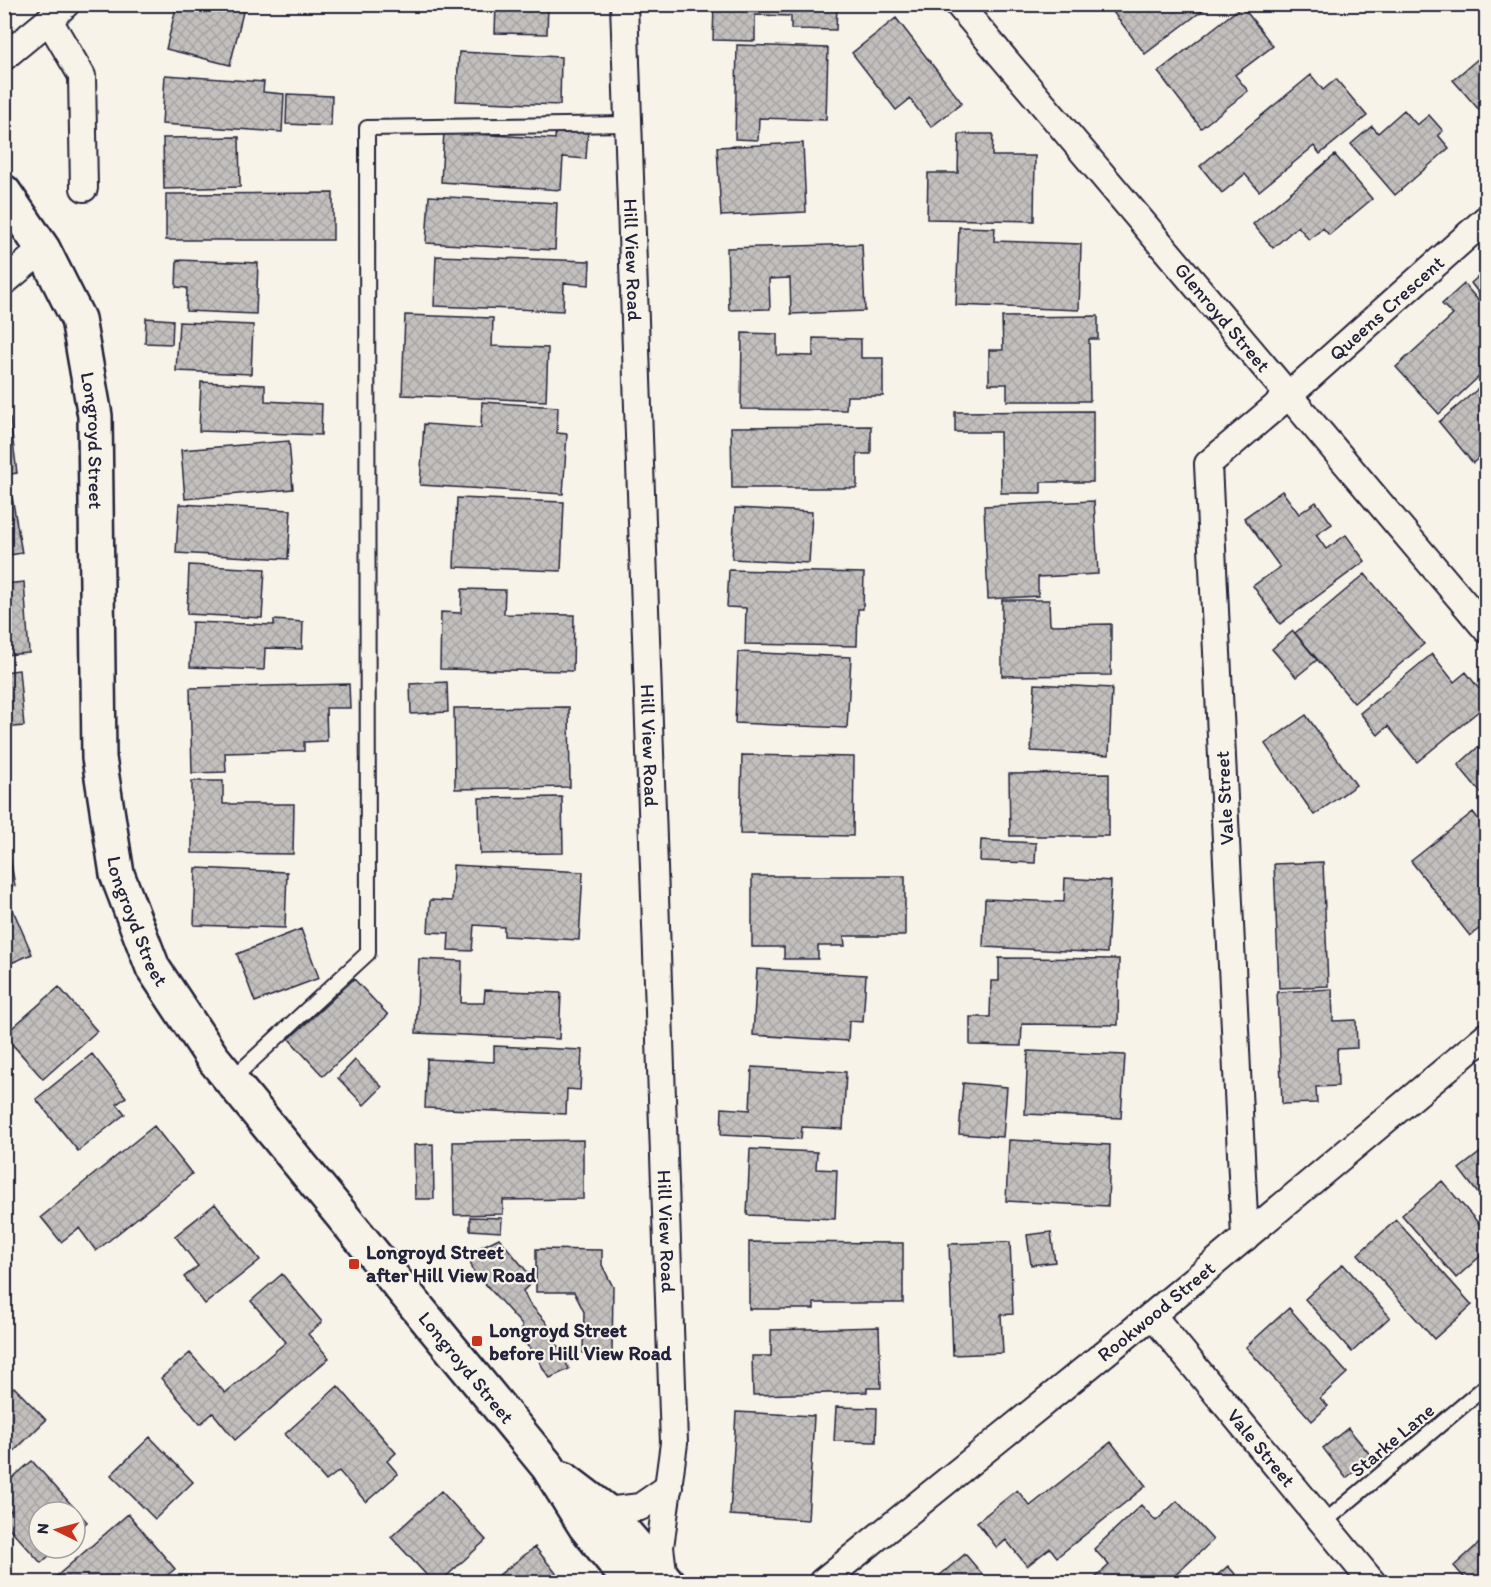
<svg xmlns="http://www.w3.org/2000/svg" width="1491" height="1587" viewBox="0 0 1491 1587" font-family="Itim,sans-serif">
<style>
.building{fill:url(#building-cross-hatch);stroke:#22223b;stroke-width:1.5}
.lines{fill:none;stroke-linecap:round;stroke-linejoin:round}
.lane-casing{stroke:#22223b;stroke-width:18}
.street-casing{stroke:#22223b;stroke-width:30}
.secondary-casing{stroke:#22223b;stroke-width:38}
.lane{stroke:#f7f3e8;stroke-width:14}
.street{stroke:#f7f3e8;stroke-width:26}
.secondary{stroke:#f7f3e8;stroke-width:33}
.poi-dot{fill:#c8321e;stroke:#f7f3e8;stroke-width:2}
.labels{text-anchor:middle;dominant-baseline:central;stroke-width:4.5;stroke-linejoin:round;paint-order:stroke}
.street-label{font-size:20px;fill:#22223b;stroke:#f7f3e8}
.poi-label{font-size:20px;font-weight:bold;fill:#22223b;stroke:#f7f3e8;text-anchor:start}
</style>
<defs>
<pattern id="building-cross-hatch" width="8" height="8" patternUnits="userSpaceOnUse" patternTransform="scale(1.5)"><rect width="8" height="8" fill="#c2bfbd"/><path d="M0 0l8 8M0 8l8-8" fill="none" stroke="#a6a4a3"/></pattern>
</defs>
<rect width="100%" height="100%" fill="#f7f3e8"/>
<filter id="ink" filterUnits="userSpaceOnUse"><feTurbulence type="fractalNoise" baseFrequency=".0167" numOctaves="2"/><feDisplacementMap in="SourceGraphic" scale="12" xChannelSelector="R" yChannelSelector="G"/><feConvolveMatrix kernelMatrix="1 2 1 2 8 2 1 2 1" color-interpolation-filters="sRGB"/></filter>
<g filter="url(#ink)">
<path class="building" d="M177,4h68l-15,61 -64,-16z
M496,4h52l-1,30 -52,-1z
M714,4h123l-1,26 -45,-1v-13l-36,-1v26l-42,-1z
M1107,4h104l-66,50z
M1242,6l31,40 -38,29 13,16 -47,37 -43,-56z
M896,18l66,85 -31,24 -21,-28 -14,11 -44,-57z
M737,45l91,3 -2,72 -67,-2 -1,22 -23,-1z
M459,52l102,5 -1,48 -104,-4z
M1486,52v54l-6,5 -27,-31z
M165,75l99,7 -1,10 21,2 -2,38 -120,-8z
M1311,75l12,15 13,-11 31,37 -47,38 -6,-8 -55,45 -14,-17 -23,19 -22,-27z
M287,94l45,2 -1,30 -45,-2z
M1404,110l13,15 12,-10 14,16 -5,4 11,13 -54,47 -44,-51 21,-18 6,7z
M556,127l32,2 -2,30 -23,-2 -2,33 -120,-8 3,-50 111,7z
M959,134h34l-1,22h43l-1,65 -107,-2 1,-46h30z
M239,137l1,50 -76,2 -1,-51z
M803,143l3,69 -85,4 -4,-69z
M1335,155l37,44 -43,36 -6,-7 -14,12 -11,-14 -25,22 -20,-24z
M333,193v47h-167v-46z
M429,196l128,7 -2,47 -129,-7z
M959,227l36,1 -1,13 87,3 -2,66 -123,-5z
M862,244l3,67 -74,3 -1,-36 -21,1 1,30 -41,1 -2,-62z
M436,256l154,5 -1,24 -25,-2 -1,28 -129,-5z
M177,260l81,3 -2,51 -70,-3 1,-23 -11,-1z
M1486,270v33l-15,-20z
M1464,284l22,25v61l-47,44 -43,-47 57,-52 -11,-11z
M405,315l88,3 -1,28 56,2 -2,53 -144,-6z
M1098,316v23h-9l1,62h-83v-17h-18v-34h14l-1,-33z
M146,318l27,2 -1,24 -27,-1z
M179,322l74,3 -2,49 -75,-3z
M742,333l35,1v21l36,1v-18l48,1v19h22v38h-36l-1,14 -105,-1z
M201,382l64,3v16l57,3 -1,31 -122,-4z
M1486,382v69l-13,12 -34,-41z
M482,402l76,5 -1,26 10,1 -4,60 -143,-9 4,-61 57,4z
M1093,411v71h-52v11h-40l-1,-61h-45v-20z
M10,418l7,55 -13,2v-56z
M871,426v28h-14v34h-125l-1,-61z
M289,441l4,48 -108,10 -4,-49z
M1282,491l17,23 17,-12 16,22 -16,11 10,14 20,-14 19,26 -85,63 -27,-38 27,-19 -36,-49z
M12,497l10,56 -18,3v-58z
M457,498l107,4 -3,69 -107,-4z
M1094,501l4,73 -60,3v19l-50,3 -4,-93z
M179,504l112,6 -3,49 -112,-6z
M735,508l77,4 -3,51 -77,-4z
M189,565l76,4 -3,49 -75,-4z
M729,570l135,3 -1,36h-5l-1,37 -112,-2 1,-36 -19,-1z
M1365,574l59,70 -70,59 -59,-70z
M24,582l5,71 -25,2v-71z
M462,589l43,1 -1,24 70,1 -1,56 -133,-2 1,-57 20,1z
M1002,600h47l1,25 61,-1v51l-109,1z
M274,620l29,2 -1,27 -37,-1 -1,22 -74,-3 2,-45 82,3z
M1293,631l24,29 -21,17 -24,-28z
M738,652l113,5 -4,71 -112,-5z
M1432,654l22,28 12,-10 20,26v7l-69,57 -29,-36 -10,9 -18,-22z
M19,670l5,56 -20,2v-56z
M447,682l1,30 -37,2 -1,-30z
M349,684l1,24h-24l1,33 -23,1v9l-79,2 1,19 -34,1 -2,-85z
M1035,684l77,4 -3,67 -78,-4z
M569,707l1,80 -115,2 -1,-81z
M1306,715l50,70 -42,30 -49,-71z
M1486,740v59l-28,-34z
M742,755l112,2 -1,79 -113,-2z
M1109,773v63h-99l-1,-62z
M192,781h31v23h71l-1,50 -101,-1z
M562,797l1,56 -83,1 -1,-56z
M1473,812l13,17v94l-16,13 -59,-75z
M4,823l11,63 -11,2z
M981,840l55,3 -1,20 -55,-2z
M1323,862l5,124 -49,2 -5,-124z
M453,865l130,7 -4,68 -75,-4v-9l-30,-2 -2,26 -24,-1 1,-17 -21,-1 2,-32 22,1z
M196,868l91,4 -2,56 -91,-3z
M752,876h153v60h-61l1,10h-27v13h-34v-12h-32z
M1065,878l46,3 -4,72 -124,-6 2,-48 79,3z
M10,903l22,51 -28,12v-60z
M301,929l18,49 -64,24 -18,-48z
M999,958l120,1 -1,66 -96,-1 -1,22 -51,-1v-28h20l1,-36h8z
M419,959l43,2 -1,42h23l1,-13 76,3 -2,46 -143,-6z
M757,969l109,6 -3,47 -14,-1 -1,20 -95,-6z
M354,979l34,36 -65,61 -34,-37z
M59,987l38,44 -54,48 -39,-44z
M1332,989l1,32 23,-1 1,28 -20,1 1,37 -22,1 1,16 -35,1 -5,-112z
M494,1046l88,4 -2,40 -13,-1 -1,25 -141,-6 2,-49 67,3z
M1028,1051l97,4 -4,63 -96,-4z
M92,1054l34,43 -9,7 8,10 -47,37 -42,-52z
M355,1060l27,27 -18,18 -26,-27z
M752,1067l94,5 -3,57 -41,-2 -1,12 -80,-4 1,-27 28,2z
M963,1083l44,4 -4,50 -44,-3z
M154,1126l38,48 -96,77 -17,-23 -18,14 -20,-25z
M583,1140v59l-80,1v14l-49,1 -1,-73z
M1009,1140l101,5 -2,61 -102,-5z
M433,1144l1,55h-19l-1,-54z
M1486,1148v56l-27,-35z
M750,1149l67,3 -1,17 21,1 -2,49 -88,-4z
M1442,1181l44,51v19l-30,27 -54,-63z
M215,1204l45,56 -55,44 -21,-27 14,-11 -23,-30z
M470,1217l32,1 -1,14 -31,-2z
M1396,1220l76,85 -38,34 -76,-85z
M1051,1232l4,30 -24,3 -4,-30z
M499,1238l35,42 -11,11 6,12 17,19 23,47 -19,9 -6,-8 -7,-14 -15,-16v-15l-51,-57v-16z
M749,1242l154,1v60h-89v6h-65z
M1010,1242l3,72 -12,1 2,38 -50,2 -4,-111z
M536,1249l66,1v15l11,22 -1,66h-29l1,-41 -10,-20h-38z
M1343,1264l47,53 -38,35 -47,-53z
M282,1274l40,48 -14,12 21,24 -94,82 -22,-27 -13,11 -39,-46 29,-25 35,40 61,-51 -35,-41z
M1289,1308l58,65 -27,25 8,8 -16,15 -66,-74z
M879,1327l2,61h-14v4l-114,3 -1,-39h19v-26z
M338,1386l58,67 -9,8 11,13 -32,28 -27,-31 -13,10 -41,-47z
M14,1387l32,33 -42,41v-65z
M836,1407l41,1 -1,34 -42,-1z
M736,1412l78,4 -6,104 -78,-5z
M1348,1428l24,29 -26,21 -23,-30z
M150,1437l43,45 -38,37 -44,-44z
M1111,1442l35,44 -89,71 -7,-9 -23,18 -21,-26 -9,8 -20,-26 40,-32 13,16z
M32,1461l55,61 -12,11v-21h-36v36h19l-17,15 -37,-41v-5l7,-6 -7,-7v-19z
M441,1491l45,49 -46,42h-7l-42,-45z
M1177,1501l36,39 -45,42h-77l18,-17 -15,-16 47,-44 15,16z
M128,1514l47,55 -16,13h-109z
M1486,1537v45h-18l-14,-16z
M535,1547l28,35h-73z
M965,1554l24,28h-57z
M1228,1566l14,16h-33z"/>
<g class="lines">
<g class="lane-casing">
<path id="lane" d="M232,1079l136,-126 -1,-825 260,-4
M1322,1524l164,-138"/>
</g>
<g class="street-casing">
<g id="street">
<path id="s1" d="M624,4l50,1439 -14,104 4,32"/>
<path id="s2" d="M958,4l528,625"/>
<path d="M49,20l33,56 2,112"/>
<path d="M4,57l45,-37 17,-16"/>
<path d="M4,282l39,-33"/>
<path id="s3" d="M1245,1238l-37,-774 80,-68 198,-177"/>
<path id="s4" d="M1152,1315l220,267"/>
<path d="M606,1511l34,-4 29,-20"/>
<path id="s5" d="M822,1582l330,-267 334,-279"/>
</g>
</g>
<g class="secondary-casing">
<g id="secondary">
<path id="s6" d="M4,192l39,57 35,70 17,97 4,342 18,116 36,94 59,89 336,410 37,59 45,56"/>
<path d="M564,1479l42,32 61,71"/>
</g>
</g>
<use href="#lane" class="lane"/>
<use href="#street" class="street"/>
<use href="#secondary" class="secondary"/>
</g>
</g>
<g class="poi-dot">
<rect x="348" y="1258" width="12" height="12" rx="3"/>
<rect x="471" y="1335" width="12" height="12" rx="3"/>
</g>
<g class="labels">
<g class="street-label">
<text stroke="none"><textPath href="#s1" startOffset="256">Hill View Road</textPath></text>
<text stroke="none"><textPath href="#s3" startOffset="1012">Queens Crescent</textPath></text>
<text stroke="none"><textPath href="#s2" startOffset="410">Glenroyd Street</textPath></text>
<text stroke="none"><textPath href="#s6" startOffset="270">Longroyd Street</textPath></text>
<text stroke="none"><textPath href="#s1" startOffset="742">Hill View Road</textPath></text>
<text transform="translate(1224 798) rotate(-93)">Vale Street</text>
<text stroke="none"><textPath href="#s6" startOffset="756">Longroyd Street</textPath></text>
<text stroke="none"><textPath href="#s1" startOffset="1228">Hill View Road</textPath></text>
<text stroke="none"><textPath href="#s5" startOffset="430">Rookwood Street</textPath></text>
<text stroke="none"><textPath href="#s6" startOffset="1314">Longroyd Street</textPath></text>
<text transform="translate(1392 1440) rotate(-40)">Starke Lane</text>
<text stroke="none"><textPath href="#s4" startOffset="172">Vale Street</textPath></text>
</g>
<g class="poi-label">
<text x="366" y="1252">Longroyd Street<tspan x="366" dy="23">after Hill View Road</tspan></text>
<text x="489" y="1330">Longroyd Street<tspan x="489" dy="23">before Hill View Road</tspan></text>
</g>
</g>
<rect width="1491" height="1587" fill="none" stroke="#f7f3e8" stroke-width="24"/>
<rect x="12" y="12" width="1467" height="1563" fill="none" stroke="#22223b" stroke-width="2" filter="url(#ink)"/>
<g transform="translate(57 1530) rotate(275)"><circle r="28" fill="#f7f3e8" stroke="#a29fa3" stroke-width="1.5"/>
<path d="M0-4.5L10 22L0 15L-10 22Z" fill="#c8321e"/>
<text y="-9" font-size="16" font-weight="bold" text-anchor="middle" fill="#22223b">N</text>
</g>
</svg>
